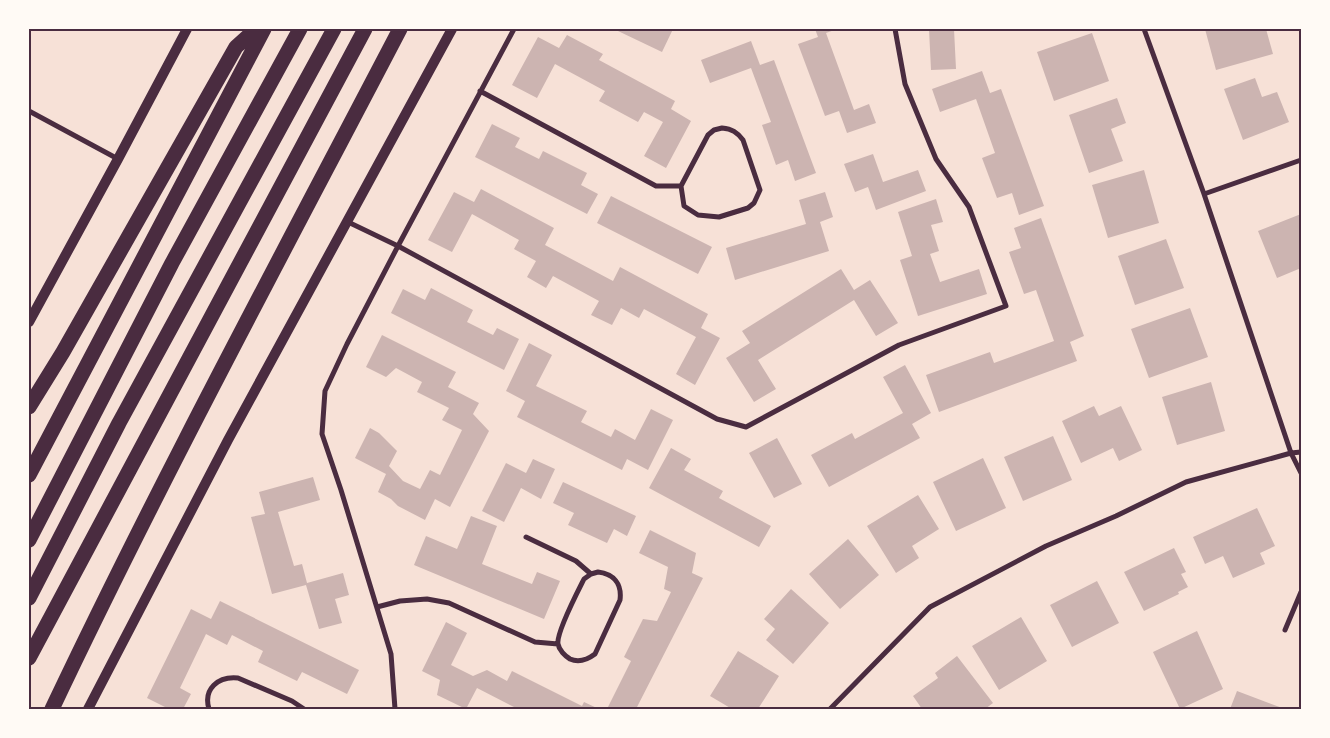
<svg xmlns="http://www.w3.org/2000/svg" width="1330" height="738" viewBox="0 0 1330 738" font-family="Inter,sans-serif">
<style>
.building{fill:#ccb4b1}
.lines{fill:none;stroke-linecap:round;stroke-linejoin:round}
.minor{stroke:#4a2c40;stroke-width:5}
.secondary{stroke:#4a2c40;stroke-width:10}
.motorway{stroke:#4a2c40;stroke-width:15}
.neatline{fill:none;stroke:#4a2c40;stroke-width:2}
</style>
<rect width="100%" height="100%" fill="#f7e1d7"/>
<path class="building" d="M619,29h54l-11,23 -44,-21z
M815,29h22l-11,4 28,77 15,-6 7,19 -29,10 -8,-22 -14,5 -27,-72 20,-7z
M929,29h25l2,40 -25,1z
M1205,29h61l7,25 -57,16z
M1092,33l17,48 -55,20 -17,-49z
M567,35l36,19 -4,6 76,41 -4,8 20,12 -25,47 -22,-12 19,-34 -19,-10 -6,10 -39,-21 6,-10 -50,-27 -18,34 -25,-13 26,-48 21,11z
M751,41l9,24 14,-5 42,113 -21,8 -7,-21 -12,5 -14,-40 9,-3 -20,-54 -41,15 -9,-23z
M982,71l8,22 11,-4 43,117 -25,9 -7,-22 -15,5 -15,-40 13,-5 -19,-54 -36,13 -8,-23z
M1255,78l7,19 15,-5 12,30 -46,18 -19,-51z
M1117,98l9,25 -15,6 12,32 -34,12 -20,-58z
M492,124l28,14 -5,9 24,12 4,-8 44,22 -6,12 17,9 -11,20 -112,-57z
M873,154l10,28 35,-12 8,21 -50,19 -8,-23 -13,5 -11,-28z
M1144,170l15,53 -51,15 -16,-53z
M481,189l73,39 -9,17 68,36 7,-14 88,47 -7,14 19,10 -25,47 -19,-11 20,-37 -52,-28 -5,9 -18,-10 -9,17 -21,-10 8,-14 -46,-25 -7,12 -19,-11 9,-16 -22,-12 5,-9 -47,-26 -20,38 -24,-12 26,-48 20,10z
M825,192l8,25 -13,5 9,29 -94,29 -9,-32 80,-24 -7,-24z
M611,196l101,51 -14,27 -101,-51z
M936,199l7,23 -12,3 8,26 -9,3 10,28 39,-13 8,25 -69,22 -18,-56 12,-4 -14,-44z
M1301,214v54l-24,10 -19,-47z
M1041,218l43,118 -14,6 7,19 -138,51 -13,-37 64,-23 4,11 60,-22 -18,-51 -12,4 -15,-42 12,-4 -7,-20z
M1166,239l18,49 -49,17 -17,-49z
M841,269l13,21 16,-10 28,43 -22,13 -22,-36 -96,60 18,29 -22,13 -28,-44 24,-15 -8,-12z
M431,288l42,22 -6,12 26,13 4,-7 22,11 -15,31 -113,-57 12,-24 22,11z
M1190,308l18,49 -59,21 -18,-49z
M382,335l74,37 -8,15 31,16 -6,11 16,17 -39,76 -15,-8 -10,21 -27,-14 -7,-7 -13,-7 8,-18 -31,-16 15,-30 9,5 18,18 -8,15 14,15 17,8 10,-19 10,5 22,-45 -20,-10 7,-12 -32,-16 5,-10 -26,-14 -10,9 -20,-10z
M529,343l23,12 -16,31 51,25 -6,11 30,15 4,-8 20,11 16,-31 22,11 -25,50 -21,-11 -5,11 -105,-53 8,-16 -19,-10z
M905,365l26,48 -19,11 8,14 -91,49 -18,-32 41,-22 3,6 48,-26 -20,-36z
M1211,382l14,49 -48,14 -15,-48z
M1094,406l5,10 22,-10 21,44 -23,11 -6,-13 -32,15 -19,-42z
M1053,436l19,44 -49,21 -19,-44z
M777,438l25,46 -28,14 -25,-45z
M671,448l20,11 -7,11 39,21 -4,7 52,28 -12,21 -110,-59z
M983,458l23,50 -50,23 -23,-49z
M533,459l22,10 -14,30 -20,-11 -17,34 -22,-11 24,-48 20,10z
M313,477l7,23 -42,12 16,54 8,-2 5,19 36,-10 6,22 -14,4 7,24 -23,6 -13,-44 -34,9 -21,-77 14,-3 -6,-22z
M563,482l73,34 -9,20 -13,-7 -7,14 -39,-18 6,-12 -21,-10z
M918,495l21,34 -27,17 7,12 -23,15 -29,-47z
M1257,508l18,38 -15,7 5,11 -32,14 -10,-22 -18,8 -12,-27z
M471,516l26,10 -15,38 50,20 5,-12 23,9 -16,38 -130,-54 12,-29 31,13z
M650,530l46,23 -4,20 11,5 -67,131h-29l24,-48 -7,-4 19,-38 14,2 14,-29 -7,-3 4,-22 -29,-14z
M848,539l31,36 -39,34 -31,-35z
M1174,548l12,24 -5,2 7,13 -10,5 1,2 -35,17 -20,-39z
M1097,581l22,42 -47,24 -22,-42z
M791,589l38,34 -36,41 -27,-24 9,-11 -11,-10z
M220,601l139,69 -12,24 -45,-22 -5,9 -39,-19 5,-11 -31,-16 -5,10 -21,-11 -26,54 11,6 -8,15h-14l-22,-11 44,-89 20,10z
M1021,617l26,44 -48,29 -27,-44z
M446,622l21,11 -16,32 22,11 14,-6 20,11 5,-10 70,35 2,-4 15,7h-81l-41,-21 -11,21 -29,-14 3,-15 -18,-9z
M1197,631l26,58 -43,20 -27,-57z
M738,651l41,25 -21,33h-26l-22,-13z
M957,656l36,47 -8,6h-63l-9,-13 25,-18 -3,-5z
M1237,691l48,18h-55z"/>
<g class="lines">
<path class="minor" d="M1144,29l60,165 87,259 10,20
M480,91l176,95h25
M29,111l89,48
M722,128c10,1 15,4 21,12l17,50 -6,13 -6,5 -29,9 -21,-2 -14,-9 -3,-20 27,-51 6,-5z
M1204,194l97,-34
M348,222l50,24 319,173 29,8 153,-82 107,-39 -37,-99 -33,-48 -31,-75 -10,-55
M526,537l50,24 15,13
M598,572c16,2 24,12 22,28l-25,54c-8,6 -16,9 -25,5 -5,-3 -11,-9 -12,-15 -2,-11 20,-53 26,-65l7,-5z
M377,607l23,-6 27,-2 22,4 86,39 23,2
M1285,630l16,-38
M209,709c-6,-20 9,-33 29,-31l54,23 12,8
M395,709l-4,-55 -50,-164 -19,-56 3,-43 22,-47 51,-98 116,-217
M830,709l100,-102 116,-61 70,-30 70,-34 105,-29 10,-1"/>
<path class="secondary" d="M29,322l89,-163 69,-130
M88,709l140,-269 224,-411"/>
<path class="motorway" d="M29,407l34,-55 173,-305 20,-18
M29,475l235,-446
M29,540l143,-277 128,-234
M29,598l90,-175 215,-394
M29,658l336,-629
M52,709c109,-230 230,-454 348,-680"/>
</g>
<rect width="1330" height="738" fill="none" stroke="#fffaf5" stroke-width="60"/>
<rect x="30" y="30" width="1270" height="678" class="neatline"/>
</svg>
